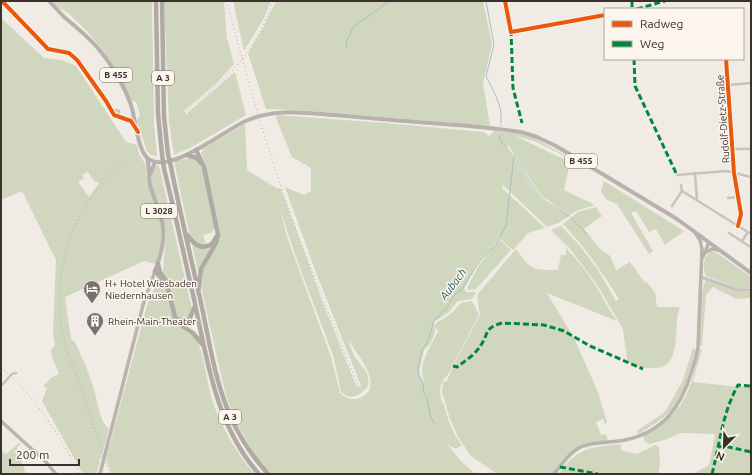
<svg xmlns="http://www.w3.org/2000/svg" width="752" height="475" viewBox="0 0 752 475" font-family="Ubuntu,sans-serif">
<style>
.green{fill:#d1d6bf;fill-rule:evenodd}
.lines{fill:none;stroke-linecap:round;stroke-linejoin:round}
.stream{stroke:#a1c2c1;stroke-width:1}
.minor{stroke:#c9c3be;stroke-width:2.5}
.tertiary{stroke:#c9c3be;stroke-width:3}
.secondary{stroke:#bab3ae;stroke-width:3.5}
.primary{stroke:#b8b1ad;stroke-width:4}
.motorway{stroke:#afaaa4;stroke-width:4.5}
.rail{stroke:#b1aca8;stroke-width:1;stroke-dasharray:1 3;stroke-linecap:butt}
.motorway-bridge{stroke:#afaaa4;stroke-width:4.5}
.quiet{stroke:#00873e;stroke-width:3;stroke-dasharray:6 3;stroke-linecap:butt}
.cycleway-casing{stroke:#fbf5ee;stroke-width:6}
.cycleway{stroke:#e8590c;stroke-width:4}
.labels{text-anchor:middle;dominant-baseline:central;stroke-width:3;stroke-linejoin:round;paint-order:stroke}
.shield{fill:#fbf5ee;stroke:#756b66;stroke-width:1}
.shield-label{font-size:9px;font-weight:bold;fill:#3b302b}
.street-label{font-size:10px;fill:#3b302b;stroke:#fbf5ee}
.poi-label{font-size:10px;fill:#3b302b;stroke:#fbf5ee;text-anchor:start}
.water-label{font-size:11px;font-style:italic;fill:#1f5a5e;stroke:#fbf5ee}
</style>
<rect width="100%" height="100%" fill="#f0ebe5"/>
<path class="green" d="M52,1h100l2,124 3,31 -6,-1 -4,-4 -10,-30 3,-7 -4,-12 -5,-2 -16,-30 -11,-18 -17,-21 -20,-19 -7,-3z
M164,1h60l3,37 7,26 -18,20 -33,28 3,2 49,-42 11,43 -56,33 -16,7 -5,-33z
M233,1h38l-7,17 -20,33z
M276,1h207l9,43 -9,39 7,43 -192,-16 -32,-1 -18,-56 14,-23z
M1,18l43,40 18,2 14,6 50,76 11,3 2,9 8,13 -1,6 2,11 13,40v20l-5,20 -12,-3 -79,36 4,30 3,14 2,-1c7,15 14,30 19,46 5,14 5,34 16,43l-8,30 -3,-1 2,3 -4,13h-13l-41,-73 5,-13 -4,-2 9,-9 7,-3 -7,-16 -1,-9 4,-3 -2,-12 3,-74 -34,-69 -21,9zM88,172l6,9 5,2 -10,14 -11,-15 6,-4 -2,-3z
M277,115l108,8 99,9 5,4 5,-5 26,3 16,5 43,24 -45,-22 -19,-5 55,26 -6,28 31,15 -19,6 -7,5 -29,-22 -32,-49 -1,4c12,14 19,30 30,45 8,10 22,16 32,22l-11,7 -11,4 -44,-42 -1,3 43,40 -17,5 -15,17 -14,-12 -5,8 -17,18 -13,25 2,3h10l-4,7 -14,2 -10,12 -15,9 1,5 2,-4 15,-9 10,-11 11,-2 7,14 -32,61c-7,5 -8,15 -6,23 1,3 3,5 4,9 3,13 8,26 17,37l-7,4 -8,-5 14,17 14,13h-204l-7,-7 -14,-20 -13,-23 -11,-28 -8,-34 -16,-71 1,-21 17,-36 -15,-71 -4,-9 2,-5 42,-25 2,46 29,18 5,1 42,114 33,82 3,3 2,-2 -46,-116 -30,-83 19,8 7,-4v-23l-19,-11 -16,-39zM280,206l8,28 12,34 33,87 8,37c11,9 20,3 27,-6 2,-14 -4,-16 -11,-26 -4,-5 -6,-12 -8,-18h1c8,15 36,44 10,56 -8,3 -14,0 -20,-5l-9,-36 -45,-123zM435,327l3,4c-5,12 -17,28 -16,42 0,3 2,6 2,9l-4,-6 -1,-5 5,-21 7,-7 4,-11z
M190,158c7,0 10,6 13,12l12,56 -3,7 -9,2 3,10 -9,-1 -7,-7 -16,-76z
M157,165l2,1 33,143 -4,10 -7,1 -5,-4 -9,-36 -4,-8 3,-40 -4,-18 -9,-23 -2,-13 3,-9z
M604,181l80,50 -19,14 -9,-16 -7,3 -13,-21 -5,2 22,38 -4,3 -32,-50 -11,-5 -5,-7z
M596,207l6,9 -18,13 15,19 11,8 6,14 14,-8 15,21 2,-1 8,11 2,14h23c-8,18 4,59 -24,61 -11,0 -18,-1 -27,-5l-2,-4 -4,-30 -4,-7 -23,-39 -25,-33 -20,-20 10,-4 19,20 18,24 18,31 3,-2c-17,-27 -34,-52 -56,-75l15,-12z
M500,240l11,10 -35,39 -8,1 -1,-2 12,-23z
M215,243l-17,29 -6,-28 3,2z
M566,248c10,11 20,22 28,35 8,13 14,26 23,38l-70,-28 27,45 24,54 9,31 -2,1 -2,-5 -7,3 5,13 5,-1 2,7 -21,3 -23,15 -12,15h-55l-26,-18 -13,-19 -8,-18 -8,-27 1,-10 4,-1 6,-15 27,-51 -3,-20 39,-46c16,22 16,21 42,21l3,-15h5z
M711,251l6,2 34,24v11l-11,1 -34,-13c-4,-8 -3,-19 5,-25z
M706,280l32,11 13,1v5l-1,1 -13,1 -24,-12 -7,8 -4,51h-2c0,-16 -1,-55 6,-66z
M157,282l4,1 4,4 9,32 19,16 5,7c8,21 9,45 17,66 8,22 24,49 40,66h-144l-5,-15 41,-154z
M693,348l3,1c-1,9 -4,18 -7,27 -11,33 -22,41 -51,58l-1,-3 28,-19 18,-32z
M699,349h3l-9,33 45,5 13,-1v88h-58l16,-9 6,-31 -34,-1 -17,7 -15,4 -5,-3v-6c39,-20 48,-45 55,-86z
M20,442l1,1 -4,5 9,26h-25v-24l5,4z
M620,444l2,7 15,3 18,-9 4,2 1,16 -2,11h-100c22,-27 28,-26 62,-30z"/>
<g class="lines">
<path class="stream" d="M486,1l8,44 -8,31c7,15 17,29 15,47
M347,47l-1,-5 8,-16 25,-17 5,-5 7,-3
M500,126l1,-1
M514,156l24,38 9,8 22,14
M572,219l16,16
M434,423l-4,-8 -3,-18 -3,-3 -1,-10 -4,-7 -1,-8 4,-19 5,-7 7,-22 14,-15 7,-12 7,-5 17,-27 17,-17 10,-19 8,-70 -11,-12 -4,-6 2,-3"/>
<path class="minor" d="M2,1l46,48 21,4 8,7 29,41 8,14 15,5 5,6
M726,59l8,114 7,41 -3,12
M728,85l23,-2
M111,109l8,2v3l-2,2
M733,149h18v-3
M695,173l2,27
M677,175l50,-4 24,6
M681,185l1,6 69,43
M728,198l10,-1
M672,206l10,-15
M729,233l20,13
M742,241l6,-9
M1,386l11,-12 4,-1"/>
<path class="tertiary" d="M701,277l37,13h13"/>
<path class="secondary" d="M706,252l6,-3 6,1
M703,257l6,-15
M1,421l45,41 10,12
M100,474l43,-169 12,-34
M554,474c7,-9 14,-19 23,-25 14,-8 33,-6 48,-9 38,-8 55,-32 66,-66 3,-9 6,-18 7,-27l4,-98 -2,-9 -4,-6"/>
<path class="primary" d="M49,1l16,17
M64,17c11,9 22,18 31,28 14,15 29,40 36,60 5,14 6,48 19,55 23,13 76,-31 98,-40 28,-12 57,-7 86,-5 23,2 47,4 70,6 39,3 78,5 117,11l16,5 19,9 121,73 74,54
M147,158c3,9 1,18 3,27 3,10 7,20 10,29 7,20 2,38 -5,57
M150,175l5,-13"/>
<path class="motorway" d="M156,1l2,113 4,40
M162,1l2,116 4,37
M196,150l8,17 14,68 -2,8 -15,26 -2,19
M187,155l10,3 4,5
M171,167c9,45 20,91 30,136 8,36 14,79 29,112 9,22 22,41 38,59
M164,169c11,43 20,87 30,130 13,61 22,127 65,175
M187,235c7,9 14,16 25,9l4,-7
M158,264l2,8 6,9 9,36 6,8 12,8 10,12
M155,271l8,9
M151,284l7,-3 6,1
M177,319l8,3 4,-2 6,-14"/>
<path class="rail" d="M227,1c17,68 36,134 59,200 22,63 48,124 73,187
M184,113c19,-16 39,-31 55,-50 15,-17 27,-41 34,-62
M1,367c36,32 56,65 79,107
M110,474c-11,-32 -22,-63 -33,-95 -6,-18 -13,-37 -16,-56 -6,-48 7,-99 39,-137 8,-9 17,-17 26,-25"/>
<path class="motorway-bridge" d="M162,154l2,15
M168,154l3,13"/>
<path class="quiet" d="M632,1v8
M637,9l28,-8
M511,30l2,58 9,35
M634,59l1,27 42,89
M453,366l4,1c8,-6 19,-13 24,-22 8,-12 3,-17 21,-22l42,2 20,6 26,15 53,23
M718,447l6,-1 27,6
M560,467l38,7
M712,474c8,-31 10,-60 26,-89l13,1"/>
<g class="cycleway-casing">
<path id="cycleway" d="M2,1l46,48 21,4 8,7 29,41 8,14 17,6 7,11
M505,1l6,31 94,-17
M726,59l8,114 7,41 -3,12"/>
</g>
<use href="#cycleway" class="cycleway"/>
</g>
<defs>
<g id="hotel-pin" transform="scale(0.9)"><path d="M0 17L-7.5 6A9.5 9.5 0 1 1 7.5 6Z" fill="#7a716c" stroke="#fbf5ee"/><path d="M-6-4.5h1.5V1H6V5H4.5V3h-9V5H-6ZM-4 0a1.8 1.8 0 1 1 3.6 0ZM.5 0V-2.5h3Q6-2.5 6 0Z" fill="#fff"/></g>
<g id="building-pin" transform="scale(0.9)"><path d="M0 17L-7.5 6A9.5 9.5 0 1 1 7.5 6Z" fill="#7a716c" stroke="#fbf5ee"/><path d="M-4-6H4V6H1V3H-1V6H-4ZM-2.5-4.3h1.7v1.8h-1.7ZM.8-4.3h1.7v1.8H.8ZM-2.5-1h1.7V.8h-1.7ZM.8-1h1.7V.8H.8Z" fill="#fff"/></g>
</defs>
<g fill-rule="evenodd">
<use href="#hotel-pin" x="92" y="289"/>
<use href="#building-pin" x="95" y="321"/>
</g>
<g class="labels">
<g class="shield">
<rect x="100" y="68" width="32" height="14" rx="3"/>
<rect x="152" y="71" width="22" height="14" rx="3"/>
<rect x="565" y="154" width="32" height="14" rx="3"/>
<rect x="141" y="204" width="36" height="14" rx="3"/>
<rect x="219" y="410" width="22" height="14" rx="3"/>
</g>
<g class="shield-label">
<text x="116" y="75">B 455</text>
<text x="163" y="78">A 3</text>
<text x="581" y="161">B 455</text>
<text x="159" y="211">L 3028</text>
<text x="230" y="417">A 3</text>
</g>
<g class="street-label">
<text transform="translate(723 119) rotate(-94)">Rudolf-Dietz-Straße</text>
</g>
<g class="poi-label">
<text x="105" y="283">H+ Hotel Wiesbaden<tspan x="105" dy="12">Niedernhausen</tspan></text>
<text x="108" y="321">Rhein-Main-Theater</text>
</g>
<g class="water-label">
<text transform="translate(453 284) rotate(-53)">Aubach</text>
</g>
</g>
<rect width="752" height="475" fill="none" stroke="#3b302b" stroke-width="4"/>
<rect x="604" y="8" width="140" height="52" fill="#fbf5ee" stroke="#aea6a0"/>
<rect x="612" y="21" width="20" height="6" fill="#e8590c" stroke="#aea6a0"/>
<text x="640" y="28" font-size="12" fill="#3b302b">Radweg</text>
<rect x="612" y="41" width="20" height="6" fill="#00873e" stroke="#aea6a0"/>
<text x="640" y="48" font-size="12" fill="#3b302b">Weg</text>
<g transform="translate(724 447) rotate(203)" stroke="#fbf5ee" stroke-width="3" paint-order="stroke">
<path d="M0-3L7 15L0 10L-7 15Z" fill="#3b302b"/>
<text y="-6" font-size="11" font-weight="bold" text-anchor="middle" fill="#3b302b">N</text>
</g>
<path d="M10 459v6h69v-6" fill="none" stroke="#3b302b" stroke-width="2"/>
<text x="16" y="459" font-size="12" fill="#3b302b" stroke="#fbf5ee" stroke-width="3" paint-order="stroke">200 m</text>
</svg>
